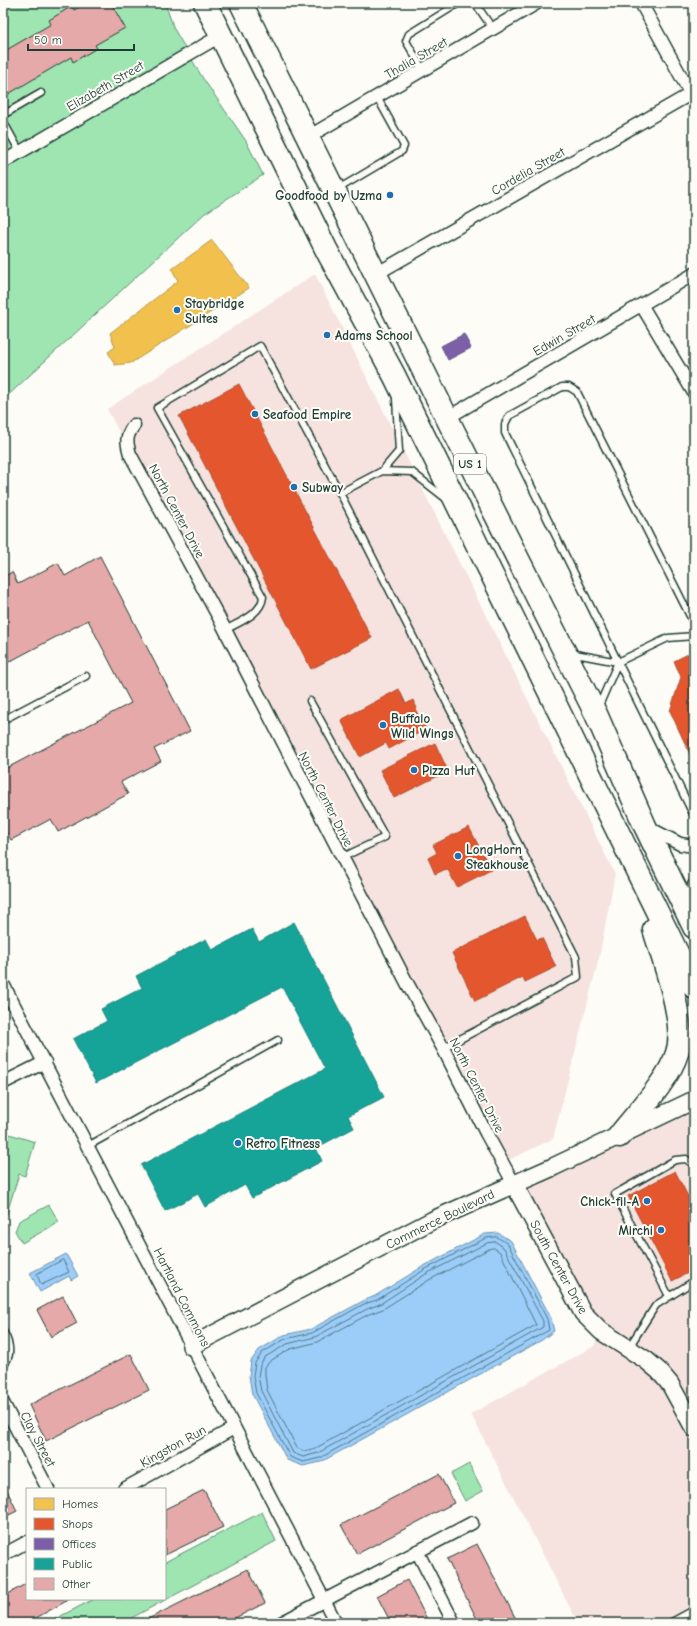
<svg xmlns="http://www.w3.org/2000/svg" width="697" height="1626" viewBox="0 0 697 1626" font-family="'Comic Neue',sans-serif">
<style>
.built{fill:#f6e3df}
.green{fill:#9fe5b2;stroke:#5f9173}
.water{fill:#9ccdf9;stroke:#6a93aa}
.homes{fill:#f2c14e;stroke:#b39946}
.shops{fill:#e4572e;stroke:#a94f30}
.offices{fill:#7b5ea7;stroke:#5f5484}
.public{fill:#17a398;stroke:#19847a}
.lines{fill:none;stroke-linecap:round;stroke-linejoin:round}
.shore{stroke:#517783;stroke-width:1}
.building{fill:#e4a9a8;stroke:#1f3d34}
.lane-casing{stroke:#1f3d34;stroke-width:9}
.street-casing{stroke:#1f3d34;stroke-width:15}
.secondary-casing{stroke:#1f3d34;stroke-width:20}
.highway-casing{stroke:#1f3d34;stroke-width:25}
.lane{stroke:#fdfcf7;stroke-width:6}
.street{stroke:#fdfcf7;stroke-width:12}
.secondary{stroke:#fdfcf7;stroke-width:17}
.highway{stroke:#fdfcf7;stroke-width:22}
.poi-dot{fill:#1f6fb2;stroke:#fdfcf7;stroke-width:1.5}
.labels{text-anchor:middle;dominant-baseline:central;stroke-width:4;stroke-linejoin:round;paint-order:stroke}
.shield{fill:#fdfcf7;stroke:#62766e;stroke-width:1}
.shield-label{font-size:12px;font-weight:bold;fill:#1f3d34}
.street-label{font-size:13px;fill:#1f3d34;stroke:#fdfcf7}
.poi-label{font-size:13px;font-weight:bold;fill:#1f3d34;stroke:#fdfcf7;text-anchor:start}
</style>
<rect width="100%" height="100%" fill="#fdfcf7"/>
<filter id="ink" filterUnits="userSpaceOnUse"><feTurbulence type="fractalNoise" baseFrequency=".025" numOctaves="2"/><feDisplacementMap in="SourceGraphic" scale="8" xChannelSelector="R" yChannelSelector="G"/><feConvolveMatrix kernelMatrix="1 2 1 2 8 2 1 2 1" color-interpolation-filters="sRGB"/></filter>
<g filter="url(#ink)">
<path class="built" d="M315,274l300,600 -16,84 -46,181 -51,24 -395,-754z
M694,1100v523h-116l-107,-209 123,-68 7,-15 -87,-147z"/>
<path class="green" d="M3,3h162l9,26 28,48 44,64 17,34 -59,39 -201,186z
M3,1132l32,10 -10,34 -6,-2 -16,52z
M49,1205l10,17 -37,21 -7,-12 4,-10z
M469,1464l14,27 -18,10 -14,-27z
M262,1512l14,29 -154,82h-75l47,-24h71v-37z"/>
<path class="water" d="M498,1233l13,8 40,77 3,13 -12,9 -221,122 -18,4 -16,-6 -35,-66 -3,-18 2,-15 8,-11 25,-15 27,-6 52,-28 12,-5 47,-29 63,-33z
M66,1254l12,22 -7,4 -2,-4 -29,16 -10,-19z"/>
<path class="homes" d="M212,240l37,48 -118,75 -16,2 -7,-13 7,-5 -5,-14 68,-52 -6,-12z"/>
<path class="shops" d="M239,384l133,254 -61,31 -132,-253z
M694,651v112l-24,-52 11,-34 -7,-16z
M399,689l7,15 7,-4 4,8 -2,1 11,20 -37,20 -3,-6 -26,14 -19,-37z
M435,743l13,28 -54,27 -14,-28z
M469,827l22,43 -34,17 -9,-17 -3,1 -1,-1 -9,4 -7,-16 9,-5 -4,-8z
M525,916l12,24 5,-2 14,29 -31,15 -2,-5 -48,24 -23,-48z
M675,1171l19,37v62l-22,11 -44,-85z"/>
<path class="offices" d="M464,334l7,14 -23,12 -7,-14z"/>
<path class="public" d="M294,922l90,175 -36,19 6,12 -38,20 6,13 -70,37 -7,-13 -40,22 -7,-13 -33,17 -24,-46 184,-96 -43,-82 -186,96 -23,-44 34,-18 -6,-12 41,-21 -6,-12 70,-37 6,11 40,-21 7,13z"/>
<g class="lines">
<path class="shore" d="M497,1237l11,7 39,75 2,11 -229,128 -17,4 -13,-5 -34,-64 -3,-17 2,-13 7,-10 23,-14 27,-6 52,-29 13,-4 47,-30 62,-32z
M496,1242l8,6 39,73v6l-225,126 -15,4 -10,-4 -32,-62 -3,-15 2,-11 5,-8 22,-13 28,-7 52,-28 13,-5 46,-30 61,-31z
M494,1248l6,4 36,73 -220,123 -12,3 -7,-3 -30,-58 -2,-15v-8l5,-6 20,-12 27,-7 52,-28 14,-5 46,-29 60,-31z
M63,1260l6,12 -28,13 -4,-11z"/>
</g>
<path class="building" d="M86,3h25l14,25 -30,17 2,3 -24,14 -2,-5 -66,39 -2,-3v-41l48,-28 -2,-4 23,-14 2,4z
M100,556l90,175 -36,18 7,12 -40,21 7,12 -70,38 -7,-13 -40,21 -7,-12h-1v-58l128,-67 -43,-83 -85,45v-88l9,-5 6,12 40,-21 7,13z
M63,1296l14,27 -26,14 -14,-27z
M131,1354l18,36 -103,51 -17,-36z
M439,1474l15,29 -97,51 -16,-29z
M3,1482l14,29 -14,7z
M204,1490l19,37 -58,28v-46z
M477,1544l41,79h-39l-32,-64z
M248,1569l17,34 -40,20h-80l-1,-2z
M407,1580l22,43h-38l-14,-27z
M27,1583v16h43l-43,24h-24v-26z"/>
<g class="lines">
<g class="lane-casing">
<path id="lane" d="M475,3l18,26
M423,70l-17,-29 3,-7 50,-31
M3,115l38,-22
M3,121l17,31
M338,189l64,-38 2,-5 -27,-49
M382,471l17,-20 -3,-52
M340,493l42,-22 30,1 33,26
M694,624l-117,-232 -8,-5h-7l-53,29 -4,8v9l189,383
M225,630c14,-8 36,-15 38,-33l-106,-189 103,-62 80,147 236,464 2,20 -135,71
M570,653l48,9 50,-24 26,-2
M310,701l75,136 -44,21
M598,708l20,-46
M3,720l83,-44
M88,1146l190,-106
M669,1296l-54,-102 60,-34 11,-1 8,6
M3,1331c7,12 10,24 0,35
M629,1347l27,-42 38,-24
M670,1623l24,-13"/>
</g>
<g class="street-casing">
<path id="street" d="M641,3l53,97
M308,137l229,-134
M3,162l217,-126
M376,274l318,-182
M642,306l52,87
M447,418l247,-144
M134,425c-8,11 -8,16 -4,29l88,162 189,367 36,65 43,85 28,51
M647,827l33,17 14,2
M691,915l3,-30
M3,984l333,639
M3,1083l42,-21
M3,1403l45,86
M124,1489l110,-61
M417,1551l37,72
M3,1555l24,-13
M281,1623l191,-100"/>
</g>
<g class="secondary-casing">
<path id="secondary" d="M514,1184l69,129 18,18 45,29 13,11 11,13 24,44
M191,1346l242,-126 120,-53 141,-67"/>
</g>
<g class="highway-casing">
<path id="highway" d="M205,3l122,248 67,124 300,612
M241,3l206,415 149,296 49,112 49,101
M619,1136c18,-23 50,-56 58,-83 10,-30 -14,-93 -23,-124"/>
</g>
<use href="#lane" class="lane"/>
<use href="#street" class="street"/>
<use href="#secondary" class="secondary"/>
<use href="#highway" class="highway"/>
</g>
</g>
<g class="poi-dot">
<circle cx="390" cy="195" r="4"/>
<circle cx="177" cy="310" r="4"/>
<circle cx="327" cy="335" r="4"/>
<circle cx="255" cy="414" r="4"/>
<circle cx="294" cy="487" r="4"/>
<circle cx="383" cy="725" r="4"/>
<circle cx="414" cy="770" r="4"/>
<circle cx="458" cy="856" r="4"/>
<circle cx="238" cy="1143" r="4"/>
<circle cx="647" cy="1201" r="4"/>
<circle cx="661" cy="1230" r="4"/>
</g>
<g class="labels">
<rect class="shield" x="454" y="454" width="32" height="20" rx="3"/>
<g class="shield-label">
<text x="470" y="464">US 1</text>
</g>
<g class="street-label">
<text transform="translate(416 58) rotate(-30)">Thalia Street</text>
<text transform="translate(105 86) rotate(-30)">Elizabeth Street</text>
<text transform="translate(528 171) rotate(-30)">Cordelia Street</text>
<text transform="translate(564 335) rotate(-30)">Edwin Street</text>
<text transform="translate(177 511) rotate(62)">North Center Drive</text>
<text transform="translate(326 799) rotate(63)">North Center Drive</text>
<text transform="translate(477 1085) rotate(63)">North Center Drive</text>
<text transform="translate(440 1219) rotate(-26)">Commerce Boulevard</text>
<text transform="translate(559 1267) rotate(61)">South Center Drive</text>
<text transform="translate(182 1297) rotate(63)">Hartland Commons</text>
<text transform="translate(38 1439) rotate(62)">Clay Street</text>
<text transform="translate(173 1446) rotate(-29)">Kingston Run</text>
</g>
<g class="poi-label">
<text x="382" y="195" text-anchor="end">Goodfood by Uzma</text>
<text x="185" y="303">Staybridge<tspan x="185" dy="15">Suites</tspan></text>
<text x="335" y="335">Adams School</text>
<text x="263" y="414">Seafood Empire</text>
<text x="302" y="487">Subway</text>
<text x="391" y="718">Buffalo<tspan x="391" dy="15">Wild Wings</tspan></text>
<text x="422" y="770">Pizza Hut</text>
<text x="466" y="849">LongHorn<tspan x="466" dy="15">Steakhouse</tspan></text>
<text x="246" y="1143">Retro Fitness</text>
<text x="639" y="1201" text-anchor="end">Chick-fil-A</text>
<text x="653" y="1230" text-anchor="end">Mirchi</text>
</g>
</g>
<rect width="697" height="1626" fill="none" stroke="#fdfcf7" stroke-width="16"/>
<rect x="8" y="8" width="681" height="1610" fill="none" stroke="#1f3d34" stroke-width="1.5" filter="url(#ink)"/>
<rect x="26" y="1488" width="140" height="112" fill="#fdfcf7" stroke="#a4b0a9"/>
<rect x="34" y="1498" width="20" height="12" fill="#f2c14e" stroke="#a4b0a9"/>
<text x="62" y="1508" font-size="12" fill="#1f3d34">Homes</text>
<rect x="34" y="1518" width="20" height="12" fill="#e4572e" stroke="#a4b0a9"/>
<text x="62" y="1528" font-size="12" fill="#1f3d34">Shops</text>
<rect x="34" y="1538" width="20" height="12" fill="#7b5ea7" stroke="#a4b0a9"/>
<text x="62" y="1548" font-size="12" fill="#1f3d34">Offices</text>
<rect x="34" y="1558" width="20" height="12" fill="#17a398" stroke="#a4b0a9"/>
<text x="62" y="1568" font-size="12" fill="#1f3d34">Public</text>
<rect x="34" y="1578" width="20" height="12" fill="#e4a9a8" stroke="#a4b0a9"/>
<text x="62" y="1588" font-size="12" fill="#1f3d34">Other</text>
<path d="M28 44v6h106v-6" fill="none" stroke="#1f3d34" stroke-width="2"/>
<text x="34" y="44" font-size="12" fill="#1f3d34" stroke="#fdfcf7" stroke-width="3" paint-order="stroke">50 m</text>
</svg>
